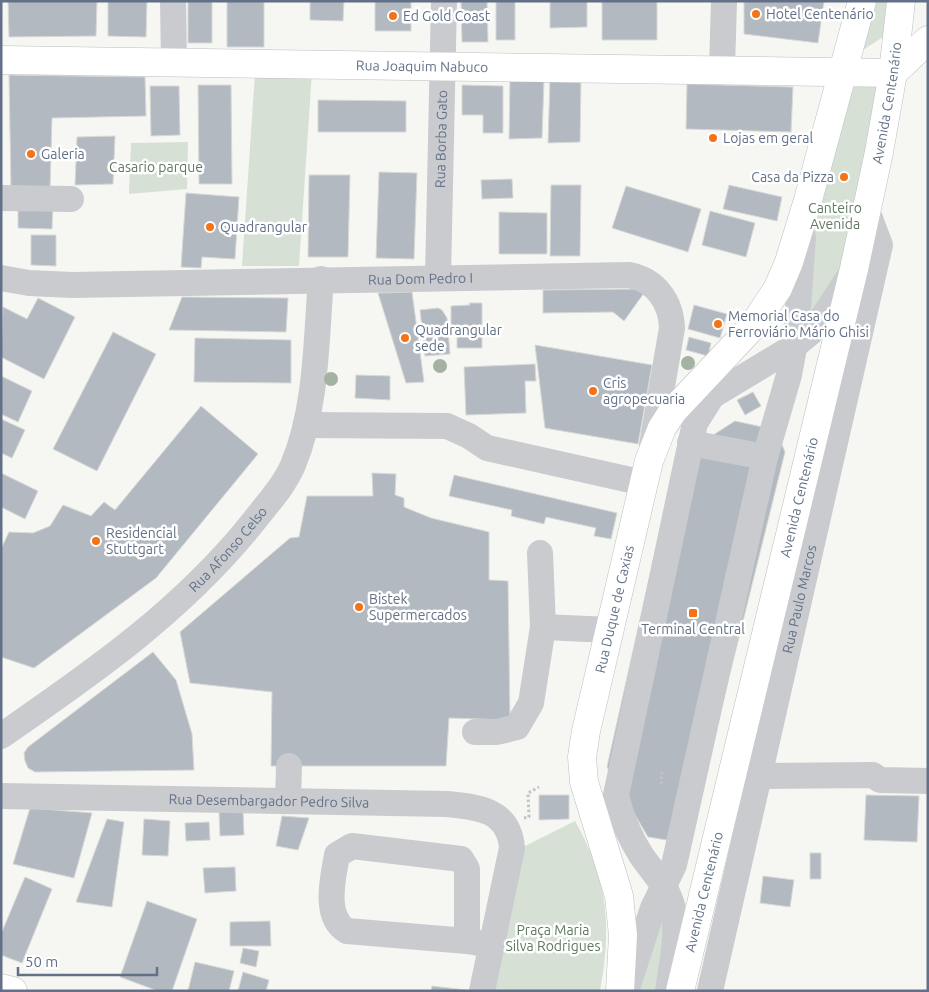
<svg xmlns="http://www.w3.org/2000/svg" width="929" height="992" viewBox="0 0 929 992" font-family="Ubuntu,sans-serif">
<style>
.green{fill:#d6e0d4}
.building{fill:#b3b9c1;stroke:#d8d9d6}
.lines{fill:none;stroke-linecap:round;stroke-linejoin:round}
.major-casing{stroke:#bbbec2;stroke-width:29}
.path{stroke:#c2c3c5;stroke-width:3;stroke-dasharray:2.5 2.5;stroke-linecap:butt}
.minor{stroke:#c9cbcf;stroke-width:26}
.major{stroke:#fff;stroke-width:28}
.tree{fill:#a3b2a2}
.poi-dot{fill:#f47317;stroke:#fff;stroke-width:2}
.labels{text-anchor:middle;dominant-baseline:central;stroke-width:5;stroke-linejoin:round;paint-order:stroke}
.poi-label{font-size:14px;fill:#637188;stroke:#fff;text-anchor:start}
.street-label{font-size:14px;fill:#637188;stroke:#fff}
.park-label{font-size:14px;fill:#5f795f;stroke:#fff}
</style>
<rect width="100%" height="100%" fill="#f6f7f3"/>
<path class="green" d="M871,1h22l-4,32 -29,19z
M312,72l-13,194h-57l13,-193z
M848,80l36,5 -38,187 -43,55 10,-115z
M188,142l-1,47 -58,5 2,-51z
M575,821c33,59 37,104 25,170h-110l27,-141z
M654,920l14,6 -6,65h-28z"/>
<path class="building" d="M8,1h89l-1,35 -87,1z
M108,1h39l-1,36 -38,-1z
M188,1h24v42h-24z
M227,1h37v46h-37z
M310,1h34l-1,20 -33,-1z
M375,1h36v30h-36z
M461,1h26l1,41h-26z
M496,1h19v39h-19z
M550,1h37v26l-37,1z
M602,1h55v39h-55z
M744,1h80l-6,42 -74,-9z
M9,75l136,2 1,39 -94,2 -2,72 -39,1z
M510,78l34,1 -2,59 -33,1z
M550,78l31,1 -1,63 -32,1z
M687,84l106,3 -2,45 -105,-3z
M198,85h33l1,99h-33z
M462,85l41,1v47h-20v-18h-21z
M150,86h29l1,49 -29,1z
M318,100l88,1v31h-88z
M115,136l-2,48 -38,1 2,-48z
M379,172l38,1 -3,86 -38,-1z
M309,175h41l-2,82h-40z
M512,179l1,19 -31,1 -1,-19z
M551,185h30l-1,71h-30z
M729,185l53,12 -5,24 -54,-12z
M626,186l75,23 -13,43 -76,-24z
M186,193l53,4 -4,62 -33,-2 -1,11 -20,-1z
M18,204h35l-1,25 -34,-1z
M710,211l45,12 -9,34 -44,-12z
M499,212l48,1v41h-48z
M31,235h25v31l-25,-1z
M638,289l6,4 -20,28 -11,-9 -70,1v-23z
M412,292l12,90 -18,1 -28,-90z
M182,297l106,1 -2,34 -117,-2z
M38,298l37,19 -31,62 -43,-22 2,-50 24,12z
M469,303h13v45h-25v-18l-6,1v-25l19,-1z
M694,305l33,9 -7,24 -32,-9z
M438,308l4,2 5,8 3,36 -25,2 -5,-46z
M113,332l43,22 -59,117 -44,-22z
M689,337l22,6 -3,13 -22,-6z
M195,338l96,2v43l-97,-1z
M535,345l117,20 -14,79 -93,-16z
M535,364l1,17h-11l1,32 -60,2 -2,-48z
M356,375l34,1v24l-35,-2z
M1,376l31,15 -14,31 -17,-8z
M753,392l8,14 -16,9 -8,-15z
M201,406l57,48 -102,124 -122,90 -33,-11v-108l8,-17 24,1 17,-7 13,-21 28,11 13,-14 11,8z
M1,419l24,11 -13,28 -11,-5z
M735,421l41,9 9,22 -93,374 -19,15 -25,-4 -41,-70 69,-308z
M1,473l37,18 -13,28 -24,-12z
M372,473l24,1 -1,21 9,3v9l27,11 58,14v48l19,1 2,139 -61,-2 -3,48h-175l1,-74 -82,-9 -10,-51 110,-94 9,-1 8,-41h66z
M454,475l163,38 -6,26 -17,-3 2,-8 -50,-11 -2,7 -33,-8 1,-6 -63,-14z
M153,652l23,28 16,54 2,36 -159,2 -7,-4 -3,-7 -1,-8 4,-6z
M539,795h30v24l-30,1z
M866,795l53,1 -2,46 -53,-2z
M30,808l62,5 -18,65 -61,-14z
M243,810l1,25 -24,1 -1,-25z
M282,816l27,2 -11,32 -22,-4z
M107,819l17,3 -12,85 -36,-5z
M144,819l26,2 -2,35 -26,-1z
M209,822l1,18 -24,1 -1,-18z
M810,853h11v26h-11z
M235,867l1,24 -31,2 -2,-25z
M763,876l31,4 -4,27 -30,-4z
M25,877l27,12 -30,74 -21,-8v-21z
M147,901l50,18 -25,72h-14l-38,-14z
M270,921l1,25h-41v-24z
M243,948l16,3 -3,16 -16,-4z
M195,962l39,9 -5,20h-41z
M243,972l26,8 -3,11h-28z
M432,986l34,4v1h-35z"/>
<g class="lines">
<g class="major-casing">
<g id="major">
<path id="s6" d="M1,60l892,13 35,-33"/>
<path d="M1,988l12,3"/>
<path id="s7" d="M620,991l3,-56 -4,-39 -35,-114 -2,-25 4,-26 63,-270 13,-33 11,-17 80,-85 25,-38 11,-26 19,-62 54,-199"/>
<path id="s8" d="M680,991l174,-722 25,-117 14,-79 8,-72"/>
</g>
</g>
<path class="path" d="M661,784l1,-14
M524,818l5,-1 -1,-24 11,-6"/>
<g class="minor">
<path d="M173,1l1,61"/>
<path d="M722,69l2,-68"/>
<path d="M1,198l70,1"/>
<path id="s1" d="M438,277l6,-276"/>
<path id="s2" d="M1,278l28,5 43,2 557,-10c27,5 42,27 43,53l-20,117"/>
<path d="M306,425l141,1 22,10 18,12 157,35"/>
<path d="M690,443l75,14"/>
<path d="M543,627l67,3"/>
<path d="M475,732h22l20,-5 14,-24 12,-76 -3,-74"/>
<path id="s3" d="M1,736c93,-64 182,-126 253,-215 13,-17 30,-35 39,-56 24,-57 23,-125 28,-186"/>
<path d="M761,776l112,-1 7,5 48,1"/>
<path id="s4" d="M1,796l446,8c32,3 62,6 65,44l-30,143"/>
<path d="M288,800l1,-34"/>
<path d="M467,941v-72l-6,-10 -109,-13 -15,9c-4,23 -14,62 10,76l120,10 24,4"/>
<path d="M626,991l27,-83 21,-43 91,-408 24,-82 7,-38 7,-100"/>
<path d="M668,991c4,-28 13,-65 2,-92 -6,-17 -19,-29 -29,-44 -12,-19 -20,-38 -25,-60l79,-372 17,-27 81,-49 17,-14 13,-16 28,-43"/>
<path id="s5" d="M710,991l170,-746 -14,-37"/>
</g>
<use href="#major" class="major"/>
</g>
<g class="tree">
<circle cx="688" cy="363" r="7"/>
<circle cx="440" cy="366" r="7"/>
<circle cx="331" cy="379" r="7"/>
</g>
<g class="poi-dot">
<circle cx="756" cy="14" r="5"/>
<circle cx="393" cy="16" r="5"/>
<circle cx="713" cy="138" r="5"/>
<circle cx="31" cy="154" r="5"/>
<circle cx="844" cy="177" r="5"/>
<circle cx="210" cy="227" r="5"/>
<circle cx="718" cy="324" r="5"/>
<circle cx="405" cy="338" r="5"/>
<circle cx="593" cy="391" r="5"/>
<circle cx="96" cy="541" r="5"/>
<circle cx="359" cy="607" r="5"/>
<rect x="688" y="608" width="10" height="10" rx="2.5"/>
</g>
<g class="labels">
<g class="poi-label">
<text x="766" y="14">Hotel Centenário</text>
<text x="403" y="16">Ed Gold Coast</text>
<text x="723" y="138">Lojas em geral</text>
<text x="41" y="154">Galeria</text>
<text x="834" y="177" text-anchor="end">Casa da Pizza</text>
<text x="220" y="227">Quadrangular</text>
<text x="728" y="316">Memorial Casa do<tspan x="728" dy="16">Ferroviário Mário Ghisi</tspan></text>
<text x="415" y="330">Quadrangular<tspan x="415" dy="16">sede</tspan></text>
<text x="603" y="383">Cris<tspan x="603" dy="16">agropecuaria</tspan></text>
<text x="106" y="533">Residencial<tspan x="106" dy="16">Stuttgart</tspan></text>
<text x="369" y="599">Bistek<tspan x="369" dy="16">Supermercados</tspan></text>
<text x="693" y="629" text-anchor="middle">Terminal Central</text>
</g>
<g class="street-label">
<text stroke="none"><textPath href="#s6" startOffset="421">Rua Joaquim Nabuco</textPath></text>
<text stroke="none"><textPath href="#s8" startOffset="912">Avenida Centenário</textPath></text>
<text stroke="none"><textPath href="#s1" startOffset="138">Rua Borba Gato</textPath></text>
<text stroke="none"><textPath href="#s2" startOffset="420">Rua Dom Pedro I</textPath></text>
<text stroke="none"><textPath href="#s8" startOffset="508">Avenida Centenário</textPath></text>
<text stroke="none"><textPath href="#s3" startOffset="295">Rua Afonso Celso</textPath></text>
<text stroke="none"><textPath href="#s5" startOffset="402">Rua Paulo Marcos</textPath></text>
<text stroke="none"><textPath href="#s7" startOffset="391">Rua Duque de Caxias</textPath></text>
<text stroke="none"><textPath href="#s4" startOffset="268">Rua Desembargador Pedro Silva</textPath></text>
<text stroke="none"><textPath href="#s8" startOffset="102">Avenida Centenário</textPath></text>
</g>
<g class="park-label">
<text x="156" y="167">Casario parque</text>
<text x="835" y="208">Canteiro<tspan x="835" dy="16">Avenida</tspan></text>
<text x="553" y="930">Praça Maria<tspan x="553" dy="16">Silva Rodrigues</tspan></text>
</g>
</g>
<rect width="929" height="992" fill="none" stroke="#637188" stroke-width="5"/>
<path d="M18 967v8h139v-8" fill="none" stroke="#637188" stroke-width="2.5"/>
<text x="25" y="967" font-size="15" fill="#637188" stroke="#ffffff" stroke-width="4" paint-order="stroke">50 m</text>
</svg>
